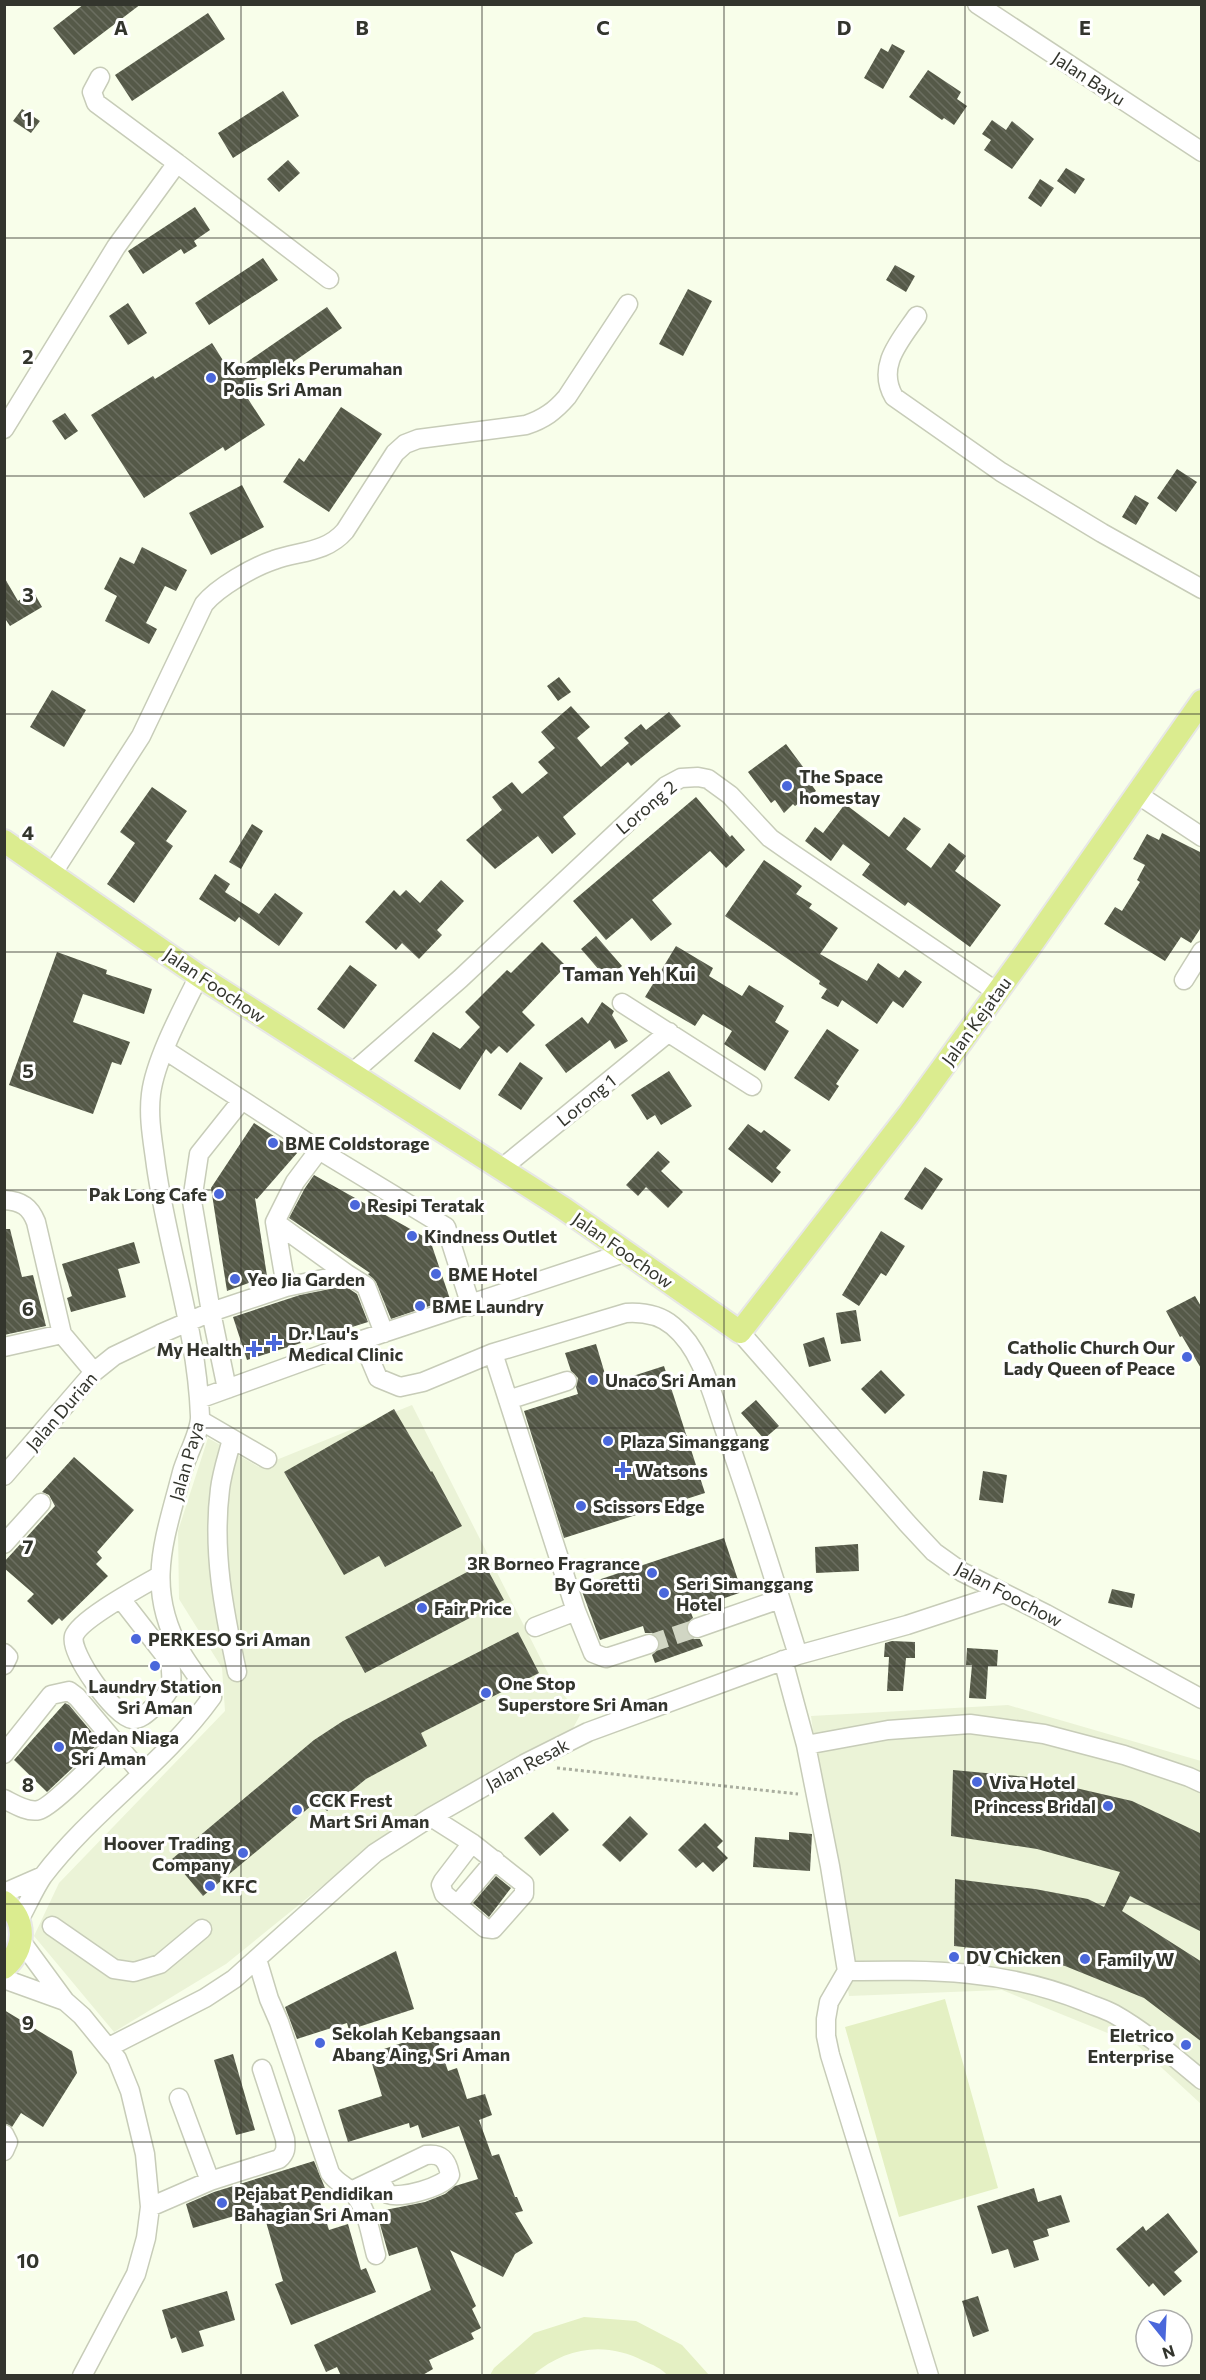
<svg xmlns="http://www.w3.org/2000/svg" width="1206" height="2380" viewBox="0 0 1206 2380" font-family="Commissioner,sans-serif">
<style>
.built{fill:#ebf3d7}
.green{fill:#e4f0c3}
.building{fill:url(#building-back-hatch)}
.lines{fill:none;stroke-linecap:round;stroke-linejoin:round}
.minor-tunnel{stroke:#d1d6c4;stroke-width:18;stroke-dasharray:18 9;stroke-linecap:butt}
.minor-casing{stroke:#c7ccb8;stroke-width:21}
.major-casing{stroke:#e7e7e6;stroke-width:26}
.path{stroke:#aaae9f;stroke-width:3;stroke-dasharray:3 3;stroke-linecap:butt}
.minor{stroke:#fff;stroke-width:18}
.major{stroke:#dbec8f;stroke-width:22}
.grid{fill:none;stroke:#33352d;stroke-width:1.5;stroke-opacity:0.55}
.poi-dot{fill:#4a67db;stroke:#fff;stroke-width:2}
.labels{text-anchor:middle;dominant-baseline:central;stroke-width:6;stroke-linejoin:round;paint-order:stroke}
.street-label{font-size:18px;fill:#33352d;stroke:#fff}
.poi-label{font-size:18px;font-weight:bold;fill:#33352d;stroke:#fff;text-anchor:start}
.neighbourhood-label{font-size:20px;font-weight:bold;fill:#33352d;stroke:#fff}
.grid-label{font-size:20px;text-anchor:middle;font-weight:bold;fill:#33352d;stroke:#fff;stroke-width:6;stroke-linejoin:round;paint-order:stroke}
</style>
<defs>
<pattern id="building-back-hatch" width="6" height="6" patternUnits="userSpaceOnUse" patternTransform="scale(1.5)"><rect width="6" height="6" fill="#555948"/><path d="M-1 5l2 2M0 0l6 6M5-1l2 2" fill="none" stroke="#6b6e60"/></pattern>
</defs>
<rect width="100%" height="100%" fill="#f8feea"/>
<path class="built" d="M412,1405l139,274 29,36 -9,17 -176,95 -169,137 -112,68 -80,-96 25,-53 166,-172 -3,-43 -43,-69 -1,-68 30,-93 51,29z
M1008,1705l193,56v343l-64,-59 -135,-55 -153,6 -38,-280z"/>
<path class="green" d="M945,1999l53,189 -99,29 -54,-190z
M584,2317l52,4 46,24 27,30h-42c-6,-7 -14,-10 -23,-14 -39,-20 -78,-14 -111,14h-43l4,-7 40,-35z"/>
<path class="building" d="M84,4h57l-67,51 -21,-27z
M208,13l17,26 -93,62 -17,-26z
M892,44l13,7 -22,38 -19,-11 17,-30 7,4z
M928,70l33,22 -4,7 10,7 -13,19 -10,-7 -2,2 -33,-23z
M283,91l16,25 -66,42 -15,-25z
M22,109l18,12 -9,12 -18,-12z
M992,120l14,10 6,-9 22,18 -22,30 -28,-19 7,-10 -9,-6z
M288,160l12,13 -21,19 -12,-13z
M1066,168l19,11 -10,15 -18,-13z
M1040,179l14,9 -13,19 -13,-9z
M195,207l15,23 -16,11 3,5 -13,8 -3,-5 -38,25 -15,-23z
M263,258l15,22 -69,45 -14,-22z
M895,265l20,11 -9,16 -20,-12z
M688,289l24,12 -29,55 -24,-12z
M128,303l19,30 -19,12 -19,-29z
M327,307l15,21 -66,46 -4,-5 -31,19 24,37 -40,26 -2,-4 -79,51 -53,-83 62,-39 2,3 57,-36 19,30z
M341,407l41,27 -53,78 -46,-30 16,-24 5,4z
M65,413l13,18 -13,9 -13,-19z
M1177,469l20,13 -21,30 -19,-14z
M242,485l22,42 -53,28 -22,-42z
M1135,495l14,8 -13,22 -14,-8z
M142,547l45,23 -11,21 -11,-5 -19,37 11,6 -8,15 -44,-23 12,-25 -13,-7 16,-32 14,7z
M4,577l14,24 15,-10 9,16 -32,19 -6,-9z
M559,677l12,15 -13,9 -11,-15z
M52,690l34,20 -22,37 -34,-20z
M571,706l19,21 -13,11 24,29 28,-24 -5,-5 17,-14 5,6 23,-18 12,14 -50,40 -3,-4 -65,55 13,17 -24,20 -14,-18 -43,33 -29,-29 36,-30 -10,-13 20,-15 10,12 26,-21 -10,-11 17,-14 -14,-16z
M786,744l23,31 -3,2 10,14 -21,15 -2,-2 -9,9 -9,-13 -4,3 -23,-31z
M152,787l35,24 -21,30 7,5 -39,57 -27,-19 28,-41 -15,-11z
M696,797l34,40 2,-2 13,15 -19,18 -16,-17 -58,49 20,24 -21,17 -19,-23 -26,22 -33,-39z
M845,804l44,33 15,-20 17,12 -15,20 25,19 18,-25 17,13 -11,15 46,34 -31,42 -62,-45 -3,4 -43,-31 8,-11 -27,-20 -12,17 -26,-20 10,-14 8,6z
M252,824l11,7 -22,38 -12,-7z
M1162,833l40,20v73l-11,17 -10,-6 -16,24 -61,-37 11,-17 7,4 18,-29 -3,-2 8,-15 -12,-6 14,-25 12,6z
M764,860l38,26 -6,8 16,10 -3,4 29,20 -18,26 47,27 11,-18 21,15 6,-8 17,12 -19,26 -10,-7 -16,23 -35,-24 -4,7 -17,-9 6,-9 -8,-5 1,-3 -95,-65z
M215,874l15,10 -5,8 34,22 16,-21 28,20 -24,33 -40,-29 -4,5 -36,-23z
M441,880l23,21 -27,29 5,5 -23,24 -17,-16 -6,7 -31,-28 29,-32 6,6 6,-6 14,13z
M596,936l26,30 -15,13 -26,-30z
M542,942l24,24 -44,46 13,13 -28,28 -8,-7 -8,8 -5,-5 -26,41 -46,-29 19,-29 27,17 20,-22 -15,-15 42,-42 4,3z
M676,946l37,22 -4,8 33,20 7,-11 35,21 -9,16 14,9 -24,40 -41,-27 8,-13 -29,-17 -8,12 -50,-29z
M57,952l50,18 -1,4 46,15 -8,25 -61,-20 -10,28 57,20 -9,23 -9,-3 -19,52 -84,-29z
M350,965l27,20 -33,44 -27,-20z
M602,1002l12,9 -2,4 16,26 -13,8 -5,-9 -44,33 -21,-28 37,-28 6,7z
M827,1029l32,21 -23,34 3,2 -10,15 -35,-23z
M520,1062l23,16 -22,32 -23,-15z
M669,1071l23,35 -31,19 -6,-10 -8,5 -16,-25z
M254,1123l44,29 -41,47 -2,-1 12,78 -40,15 -16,-103z
M748,1124l13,9 3,-3 27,20 -15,18 5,4 -9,11 -44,-34z
M658,1151l12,11 -9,9 22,21 -15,16 -22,-21 -8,9 -12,-11z
M925,1167l18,12 -21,31 -18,-11z
M314,1175l116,65 20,59 -59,20 -15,-37 -8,-8 2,-1 -81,-55 16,-30z
M4,1229h6l12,48 11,-2 13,51 -42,9z
M881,1231l24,15 -19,30 -5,-3 -22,33 -17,-11z
M134,1242l6,21 -22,6 8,28 -55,15 -4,-14 5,-2 -10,-32z
M345,1286l12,8 11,28 -121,38 -14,-43 67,-22z
M1195,1296l7,12v62l-20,-34 -2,1 -14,-26z
M856,1310l5,31 -20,3 -5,-31z
M824,1337l7,24 -22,6 -6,-23z
M596,1344l12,40 56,-18 41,127 -141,45 -40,-127 54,-17 -2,-7 2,-9 -7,-7 -6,-18z
M881,1370l24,25 -20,19 -24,-25z
M756,1400l23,26 -15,13 -23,-26z
M394,1409l37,63 1,-1 30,55 -77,41 -6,-11 -35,19 -60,-103z
M74,1457l60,53 -37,42 5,6 -6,6 12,12 -46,45 -3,-3 -7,7 -25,-24 7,-7 -30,-26v-6l51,-56 -6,-11 -7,-3z
M983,1471l24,4 -4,28 -24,-3z
M724,1538l18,54 -52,18 3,8 -7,7 1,7 7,7h6l3,7 -48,17 -3,-8 8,-8 -1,-7 -7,-7h-7l-2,-7 -43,14 -20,-54z
M858,1544l1,27 -43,2 -1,-26z
M484,1563l20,37 -139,73 -20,-36z
M1112,1589l23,5 -3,14 -24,-5z
M518,1632l21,41 -118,60 6,13 -61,33 -39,32 -10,-10 -114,95 -31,-37 142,-119 29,-19z
M892,1641l23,1v16h-9l-3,33h-16l2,-34h-5l1,-14z
M967,1648l31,2 -1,16h-9l-2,33 -17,-1 3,-33h-6z
M65,1703l4,2 31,37 -53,50 -33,-32z
M953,1770l75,7 104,24 70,33v98l-72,-36 -8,15 80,51v80l-58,-44 -79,-32 -63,-19 -1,4 -47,-5 1,-67 80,10 53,10 16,8 16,-35 -83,-23 -86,-13z
M553,1812l16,18 -29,26 -16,-18z
M630,1816l18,18 -28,28 -18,-17z
M705,1823l18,18 -6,6 11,11 -15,14 -10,-10 -7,6 -18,-18z
M789,1832l23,2 -2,37 -57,-4 2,-30 34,3z
M496,1876l15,12 -22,29 -16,-14z
M396,1951l18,58 -65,21 -2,-7 -50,16 -12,-32z
M4,2010l68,41 5,22 -34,54 -22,-14 -9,14 -8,-4z
M435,2032l13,39 9,-3 10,31 18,-5 7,21 -13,5 13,36 7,-2 16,43h2l6,14 -8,2 18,30 -18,11 -12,23 -53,-27 26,56 -4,3 9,19 -10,5 3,6 -45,21 4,9 -12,7h-80l-4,-9 -11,5 -12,-27 117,-55 -14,-43 -28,9 -10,-35 9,-3 -3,-8 40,-8 20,-8 10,-8 23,-7 -19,-53 -37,12 -4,-13 -8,3 -1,-5 -61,19 -10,-32 44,-14 -13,-42z
M233,2054l22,76 -19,5 -22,-75z
M314,2161l13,32 -9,3 11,34 19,-6 13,46 5,-2 10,24 -85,33 -16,-41 8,-3 -21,-73 -69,20 -7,-24 28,-12z
M1034,2188l4,14 23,-7 9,27 -23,7 2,7 -16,5 6,19 -25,8 -6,-19 -16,5 -15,-48z
M1168,2213l30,39 -24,20 8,9 -18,15 -11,-13 -4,4 -33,-38 27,-23 3,5z
M227,2291l8,29 -36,11 5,15 -22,7 -6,-16 -5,2 -9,-29z
M978,2296l11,35 -16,6 -11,-36z"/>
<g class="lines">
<path class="minor-tunnel" d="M649,1644l48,-16"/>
<g class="minor-casing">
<path id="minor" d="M977,4l225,148
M100,77l-8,15 4,11 81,60
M917,316c-17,25 -41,50 -23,81l107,75 101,61 100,56
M4,429l112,-182 61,-84 152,116
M1137,794l65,43
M52,874l89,-138 63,-132c14,-17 49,-37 70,-44 25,-9 52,-7 71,-29l50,-78 10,-9 13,-5 108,-14c18,-6 29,-14 41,-28l61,-93
M1184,980l18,-29
M622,1003l130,83
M165,1050l154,100 127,77 25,79
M352,1073l108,-94 206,-193 15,-8 17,-1 10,2 22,16 40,43 20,14 207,140
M502,1168l167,-136
M4,1200c18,1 26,7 32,22l26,112 32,38
M275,1222l72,52
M286,1287l-11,-65 20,-40 24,-32
M740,1332l167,191 27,29 28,20 84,42 156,85
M362,1340l16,38 22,9 23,-5 70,-29 133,-40c16,-1 34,2 47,13 29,24 39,68 51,102 27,75 50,151 74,227
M4,1347l58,-13
M493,1353l83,258 -41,16
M227,1389l-16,-77 -19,-111 7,-47 43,-54
M199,1399l163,-59 265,-88
M508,1400l59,-19
M200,1420l67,39
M232,1439c-4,16 -10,33 -12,50 -8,63 4,122 17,183
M4,1476l90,-104 20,-16 46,-22 51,-22 75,-25 61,-13 19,12 18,47
M4,1544l37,-41
M159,1576c-17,10 -79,43 -85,60 -5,17 41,81 58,83 9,1 17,-8 23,-13 18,-16 18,-21 15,-44l12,-8
M121,1599l49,63
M576,1611l17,42 13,5 43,-14
M697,1628l83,-29
M4,1653l4,4 -4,8
M783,1660l23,85 24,121 17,105 -18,31 -3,17v17l4,19 99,321
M806,1745l82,-15 82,-6 74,10 80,21 65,22 13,6
M4,1754l47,-59 18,-4 8,6 64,76
M4,1799c10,5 24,14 35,11 13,-3 63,-55 77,-68
M431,1817l41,26 52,41v10l-31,35 -8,-1 -41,-34 -3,-9 2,-4 29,-38
M4,1893l39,-17
M457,1905l38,-45
M19,1920c8,-14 15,-31 24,-44 50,-66 121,-112 169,-179 -10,-15 -22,-29 -31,-45 -37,-66 -16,-113 1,-180 4,-15 19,-41 18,-56 -3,-85 -32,-166 -44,-250 -3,-24 -8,-48 -5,-72 4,-34 32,-86 48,-118
M52,1926l62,43 20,3 26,-8 42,-35
M21,1941l44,60 17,15 35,43 13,32 15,63 5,53 -4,31 -10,36 -54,102
M257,1959l12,40 10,23 51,151c6,9 14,12 22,19 16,16 18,42 24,63
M847,1971c85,-1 157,-2 238,31 9,4 20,7 29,12 32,18 60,43 88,66
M4,1979l61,22
M109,2047l96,-49 29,-19 141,-126 56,-36 93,-53 64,-32 210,-77 109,-30 97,-32
M179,2098l31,83
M4,2134l4,8 -4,9
M351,2191l75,-36c15,-2 21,4 24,20 -5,12 -50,24 -62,19l-9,-15
M150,2207l60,-26 69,-22c7,-6 7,-11 6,-20l-23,-70"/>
</g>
<g class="major-casing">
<path id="major" d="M4,841l195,135 364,232 177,124 169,-218 118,-163 175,-250
M4,1902c23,18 22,47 0,66"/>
</g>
<path class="path" d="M557,1768l241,26"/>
<use href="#minor" class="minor"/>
<use href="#major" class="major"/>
</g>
<path class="grid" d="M241,4v2372M482,4v2372M724,4v2372M965,4v2372M4,238h1198M4,476h1198M4,714h1198M4,952h1198M4,1190h1198M4,1428h1198M4,1666h1198M4,1904h1198M4,2142h1198"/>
<g class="poi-dot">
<circle cx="211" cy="378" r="6"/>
<circle cx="787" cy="786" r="6"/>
<circle cx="273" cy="1143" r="6"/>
<circle cx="219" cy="1194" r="6"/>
<circle cx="355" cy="1205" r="6"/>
<circle cx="412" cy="1236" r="6"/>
<circle cx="436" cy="1274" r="6"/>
<circle cx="235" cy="1279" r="6"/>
<circle cx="420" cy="1306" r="6"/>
<path d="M271 1334h6v6h6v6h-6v6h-6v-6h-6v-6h6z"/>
<path d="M251 1340h6v6h6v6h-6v6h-6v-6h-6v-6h6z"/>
<circle cx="1187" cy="1357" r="6"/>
<circle cx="593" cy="1380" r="6"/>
<circle cx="608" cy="1441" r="6"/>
<path d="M620 1461h6v6h6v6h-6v6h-6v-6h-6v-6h6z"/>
<circle cx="581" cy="1506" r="6"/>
<circle cx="652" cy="1573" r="6"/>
<circle cx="664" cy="1593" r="6"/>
<circle cx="422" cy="1608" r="6"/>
<circle cx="136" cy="1639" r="6"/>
<circle cx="155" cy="1666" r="6"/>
<circle cx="486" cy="1693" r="6"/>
<circle cx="59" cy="1747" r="6"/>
<circle cx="977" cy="1782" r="6"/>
<circle cx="1108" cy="1806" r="6"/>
<circle cx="297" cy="1810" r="6"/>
<circle cx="243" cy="1853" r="6"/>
<circle cx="210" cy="1886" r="6"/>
<circle cx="954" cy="1957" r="6"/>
<circle cx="1085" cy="1959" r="6"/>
<circle cx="320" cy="2043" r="6"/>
<circle cx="1186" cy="2045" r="6"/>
<circle cx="222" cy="2203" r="6"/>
</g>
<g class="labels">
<g class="street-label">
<text transform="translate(1089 78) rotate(33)">Jalan Bayu</text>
<text transform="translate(646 807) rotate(-40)">Lorong 2</text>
<text transform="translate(215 985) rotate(34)">Jalan Foochow</text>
<text transform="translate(976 1021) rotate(-54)">Jalan Kejatau</text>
<text transform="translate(586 1100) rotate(-39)">Lorong 1</text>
<text transform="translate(623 1250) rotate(35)">Jalan Foochow</text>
<text transform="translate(61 1411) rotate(-49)">Jalan Durian</text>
<text transform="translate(186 1461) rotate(-74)">Jalan Paya</text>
<text transform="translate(1009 1594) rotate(28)">Jalan Foochow</text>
<text transform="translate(527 1764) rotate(-28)">Jalan Resak</text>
</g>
<g class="poi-label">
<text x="223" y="368">Kompleks Perumahan<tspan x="223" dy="21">Polis Sri Aman</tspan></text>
<text x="799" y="776">The Space<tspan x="799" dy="21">homestay</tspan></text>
<text x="285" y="1143">BME Coldstorage</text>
<text x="207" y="1194" text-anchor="end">Pak Long Cafe</text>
<text x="367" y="1205">Resipi Teratak</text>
<text x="424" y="1236">Kindness Outlet</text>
<text x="448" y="1274">BME Hotel</text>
<text x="247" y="1279">Yeo Jia Garden</text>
<text x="432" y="1306">BME Laundry</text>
<text x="288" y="1333">Dr. Lau's<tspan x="288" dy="21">Medical Clinic</tspan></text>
<text x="1175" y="1347" text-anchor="end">Catholic Church Our<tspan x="1175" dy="21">Lady Queen of Peace</tspan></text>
<text x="242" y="1349" text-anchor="end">My Health</text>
<text x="605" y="1380">Unaco Sri Aman</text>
<text x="620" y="1441">Plaza Simanggang</text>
<text x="635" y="1470">Watsons</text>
<text x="593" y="1506">Scissors Edge</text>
<text x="640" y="1563" text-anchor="end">3R Borneo Fragrance<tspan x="640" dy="21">By Goretti</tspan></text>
<text x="676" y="1583">Seri Simanggang<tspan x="676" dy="21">Hotel</tspan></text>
<text x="434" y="1608">Fair Price</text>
<text x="148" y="1639">PERKESO Sri Aman</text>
<text x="498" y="1683">One Stop<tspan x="498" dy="21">Superstore Sri Aman</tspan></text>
<text x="155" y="1686" text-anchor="middle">Laundry Station<tspan x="155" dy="21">Sri Aman</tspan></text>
<text x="71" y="1737">Medan Niaga<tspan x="71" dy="21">Sri Aman</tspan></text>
<text x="989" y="1782">Viva Hotel</text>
<text x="309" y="1800">CCK Frest<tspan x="309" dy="21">Mart Sri Aman</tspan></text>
<text x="1096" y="1806" text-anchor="end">Princess Bridal</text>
<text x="231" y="1843" text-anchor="end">Hoover Trading<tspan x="231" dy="21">Company</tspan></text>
<text x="222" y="1886">KFC</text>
<text x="966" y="1957">DV Chicken</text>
<text x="1097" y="1959">Family W</text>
<text x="332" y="2033">Sekolah Kebangsaan<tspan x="332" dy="21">Abang Aing, Sri Aman</tspan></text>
<text x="1174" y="2035" text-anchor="end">Eletrico<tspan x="1174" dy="21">Enterprise</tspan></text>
<text x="234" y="2193">Pejabat Pendidikan<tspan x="234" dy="21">Bahagian Sri Aman</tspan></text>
</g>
<g class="neighbourhood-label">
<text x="629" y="973">Taman Yeh Kui</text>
</g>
</g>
<g class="grid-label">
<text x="121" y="35">A</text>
<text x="362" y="35">B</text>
<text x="603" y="35">C</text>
<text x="844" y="35">D</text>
<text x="1085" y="35">E</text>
<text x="28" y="126">1</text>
<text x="28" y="364">2</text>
<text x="28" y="602">3</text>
<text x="28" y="840">4</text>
<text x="28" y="1078">5</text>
<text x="28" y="1316">6</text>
<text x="28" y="1554">7</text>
<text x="28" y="1792">8</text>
<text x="28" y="2030">9</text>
<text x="28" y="2268">10</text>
</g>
<rect width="1206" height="2380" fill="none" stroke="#33352d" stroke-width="12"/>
<g transform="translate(1164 2338) rotate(162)"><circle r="28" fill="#ffffff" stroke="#adaeab" stroke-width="1.5"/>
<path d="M0-4.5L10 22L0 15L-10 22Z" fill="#4a67db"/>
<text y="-9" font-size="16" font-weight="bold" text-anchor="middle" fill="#33352d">N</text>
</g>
</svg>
